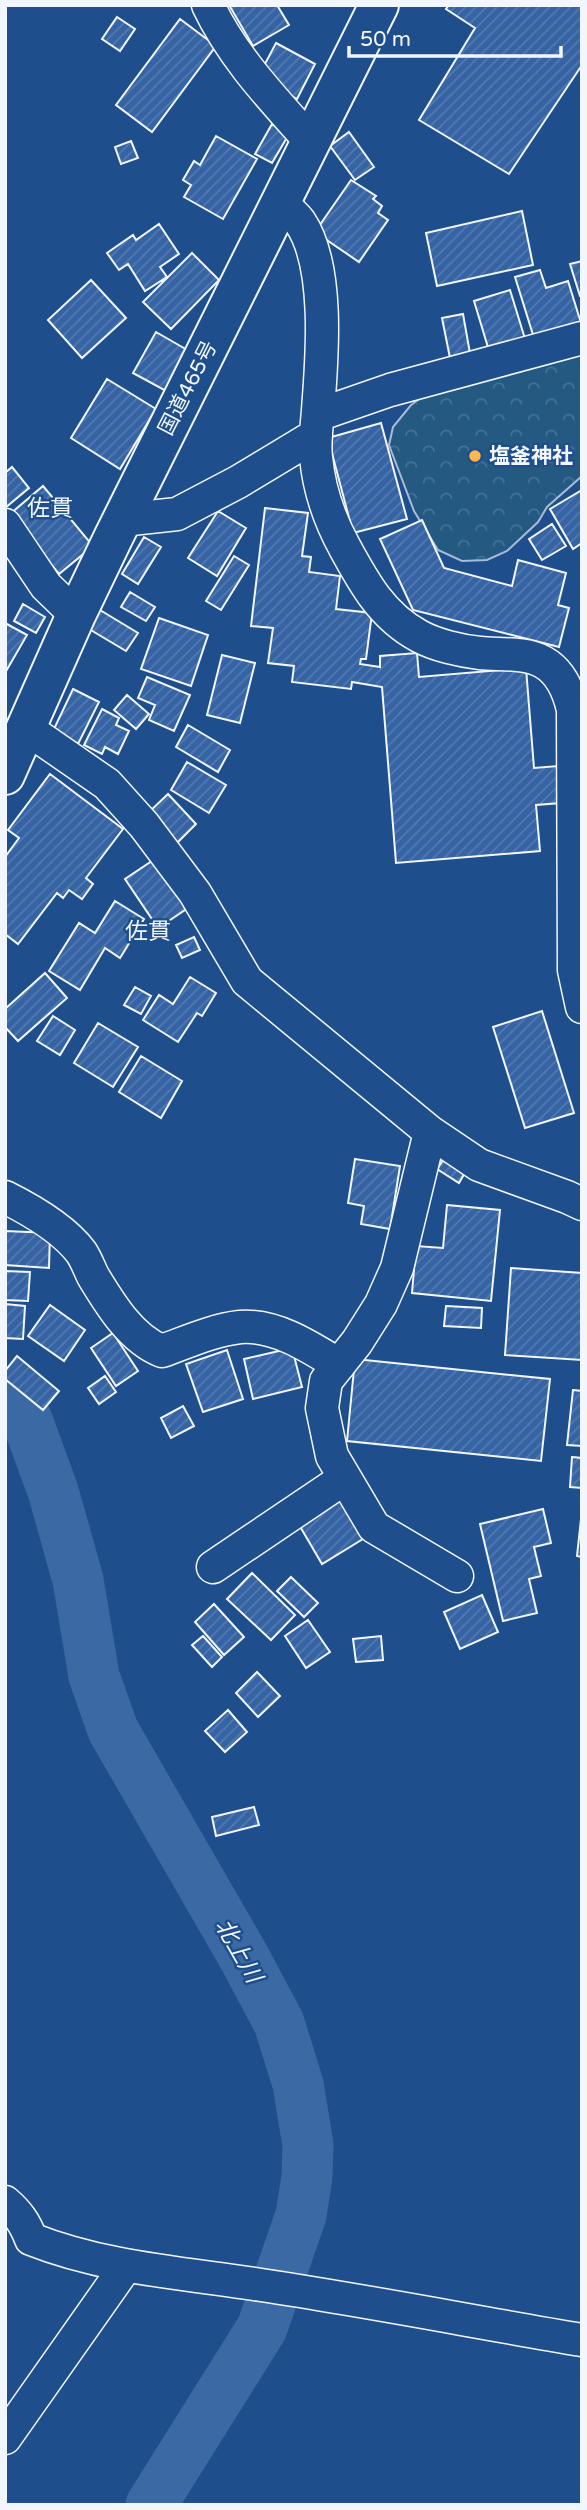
<svg xmlns="http://www.w3.org/2000/svg" width="587" height="2510" viewBox="0 0 587 2510" font-family="'Varela Round','Noto Sans JP',sans-serif">
<style>
.forest{fill:url(#forest-crowns);stroke:#a8bbd7;stroke-width:2}
.lines{fill:none;stroke-linecap:round;stroke-linejoin:round}
.river{stroke:#3b69a3;stroke-width:51}
.building{fill:url(#building-hatch);stroke:#f2f6ff;stroke-width:2}
.minor-casing{stroke:#f2f6ff;stroke-width:35}
.highway-casing{stroke:#f2f6ff;stroke-width:42}
.minor{stroke:#1f4e8c;stroke-width:32}
.highway{stroke:#1f4e8c;stroke-width:38}
.poi-dot{fill:#ffb74d;stroke:#1f4e8c;stroke-width:2.5}
.labels{text-anchor:middle;dominant-baseline:central;stroke-width:5;stroke-linejoin:round;paint-order:stroke}
.street-label{font-size:21px;fill:#f2f6ff;stroke:#1f4e8c}
.poi-label{font-size:21px;font-weight:bold;fill:#f2f6ff;stroke:#1f4e8c;text-anchor:start}
.neighbourhood-label{font-size:23px;fill:#f2f6ff;stroke:#1f4e8c}
.water-label{font-size:23px;font-style:italic;fill:#f2f6ff;stroke:#1f4e8c}
</style>
<defs>
<pattern id="forest-crowns" width="20" height="18" patternUnits="userSpaceOnUse" patternTransform="scale(1.75)"><rect width="20" height="18" fill="#245a82"/><path d="M2 6a3 3 0 1 1 6 0M12 15a3 3 0 1 1 6 0" fill="none" stroke="#447295"/></pattern>
<pattern id="building-hatch" width="6" height="6" patternUnits="userSpaceOnUse" patternTransform="scale(1.75)"><rect width="6" height="6" fill="#3563a3"/><path d="M-1 1l2-2M0 6l6-6M5 7l2-2" fill="none" stroke="#537ab1"/></pattern>
</defs>
<rect width="100%" height="100%" fill="#1f4e8c"/>
<path class="forest" d="M582,353v123l-35,31 -9,15 -31,29 -20,9 -25,1 -24,-11 -24,-39 -25,-66 4,-18 18,-22 23,-17z"/>
<g class="lines">
<path class="river" d="M5,1399l22,21 26,71 25,89 16,96 19,54 132,229 34,64 19,61 10,61 -1,32 -6,38 -39,113 -111,177"/>
</g>
<path class="building" d="M229,5h48l12,20 -36,21z
M449,5h133v60l-73,109 -90,-54 56,-92 -29,-19z
M117,17l18,12 -15,22 -18,-12z
M180,19l36,27 -64,86 -36,-27z
M276,43l39,21 -18,35 -39,-22z
M272,124l17,10 -17,29 -17,-9z
M349,132l25,35 -19,13 -25,-34z
M216,136l41,23 -34,60 -39,-22 7,-12 -8,-5 11,-19 6,4z
M131,141l7,17 -17,6 -6,-17z
M351,180l25,16 -3,3 9,7 -4,7 10,7 -29,42 -44,-30z
M522,211l11,54 -96,21 -11,-53z
M159,224l20,30 -19,13 7,10 -22,14 -17,-27 -9,6 -12,-17 26,-18 3,5z
M192,253l27,27 -48,49 -28,-27z
M582,261v35h-2l-10,-32z
M540,270l6,18 22,-7 13,42 -47,15 -19,-61z
M91,280l35,38 -44,40 -34,-38z
M510,290l16,52 -36,12 -16,-53z
M463,314l8,45 -20,4 -9,-45z
M156,332l33,19 -23,40 -33,-18z
M107,379l49,30 -36,60 -49,-31z
M381,423l26,96 -54,14 -25,-95z
M12,467l17,21 -24,20v-35z
M43,486l50,60 -34,28 -49,-60z
M582,490v53l-9,6 -23,-40z
M265,508l43,5 -6,43 9,1 -2,15 31,4 -4,33 36,4 -6,46h-5l-1,5 20,3v-11l37,-3 2,24 107,-9 8,100 24,-2 3,37 -25,2 4,46 -144,12 -14,-176 -30,-5 -1,7 -59,-7 2,-16 -26,-3 5,-35 -22,-2z
M218,511l28,17 -29,48 -29,-18z
M422,520l22,48 68,18 6,-26 48,13 -8,32 11,3 -10,39 -146,-37 -33,-71z
M552,524l14,22 -24,14 -13,-21z
M144,537l17,10 -23,37 -16,-10z
M234,556l15,9 -28,45 -15,-9z
M130,592l25,15 -9,14 -25,-14z
M23,604l22,13 -9,16 -22,-12z
M100,610l38,23 -12,18 -37,-22z
M159,618l49,17 -17,51 -50,-17z
M5,623l22,12 -22,38z
M222,655l33,8 -15,60 -33,-8z
M147,677l43,18 -16,36 -25,-11 6,-15 -17,-7z
M73,689l26,13 -21,42 -25,-13z
M127,695l22,19 -13,15 -22,-19z
M102,709l17,9 -3,7 13,6 -11,23 -13,-7 -3,7 -18,-9z
M188,725l42,25 -12,22 -42,-25z
M187,762l39,23 -17,28 -38,-23z
M50,774l73,55 -37,49 7,6 -11,15 -13,-9 -6,8 -6,-5 -39,51 -13,-10v-77l14,-19 -11,-8z
M168,794l28,30 -21,21 -29,-30z
M155,859l33,49 -30,20 -33,-49z
M115,901l29,18 -24,39 -15,-10 -25,42 -31,-19 30,-48 16,10z
M194,937l6,13 -18,8 -6,-13z
M45,973l22,25 -49,43 -13,-14v-18z
M190,977l26,16 -14,23 -5,-3 -19,29 -35,-22 16,-25 14,9z
M135,987l16,9 -10,18 -17,-9z
M542,1011l32,102 -49,15 -32,-101z
M53,1016l22,14 -15,25 -23,-14z
M98,1023l40,24 -25,40 -39,-24z
M141,1056l41,25 -21,37 -42,-26z
M446,1156l21,13 -8,14 -22,-14z
M355,1159l45,7 -10,63 -29,-5 3,-18 -16,-3z
M447,1205l53,5 -9,91 -79,-8 4,-47 27,2z
M5,1231l45,2 -1,35 -44,-3z
M511,1268l71,5v87l-77,-5z
M5,1271l25,1 -2,29 -23,-1z
M5,1304l20,2 -2,33 -18,-1z
M50,1305l35,25 -21,31 -36,-25z
M446,1306l36,2 -1,20 -37,-2z
M113,1333l25,38 -22,15 -25,-38z
M292,1348l10,39 -49,12 -9,-40z
M227,1350l16,49 -40,13 -17,-48z
M17,1356l42,35 -16,19 -38,-31v-8z
M355,1359l195,20 -9,82 -194,-20z
M105,1376l11,16 -17,12 -11,-16z
M573,1390l9,1v55l-15,-1z
M183,1406l11,20 -23,12 -10,-20z
M572,1457l10,1v30l-12,-1z
M339,1498l24,41 -41,25 -24,-41z
M543,1509l8,34 -17,4 7,29 -12,3 8,34 -34,8 -23,-97z
M581,1519h1v38l-5,-1z
M252,1573l43,42 -24,25 -44,-41z
M291,1577l27,26 -14,14 -27,-26z
M482,1595l16,37 -38,17 -16,-37z
M214,1604l30,33 -20,18 -29,-33z
M308,1620l22,32 -24,16 -21,-32z
M203,1636l19,21 -10,10 -20,-22z
M381,1636l2,24 -27,2 -3,-23z
M257,1672l23,24 -22,21 -22,-24z
M228,1710l19,22 -22,20 -20,-21z
M254,1807l5,18 -43,11 -4,-19z"/>
<g class="lines">
<g class="minor-casing">
<path id="minor" d="M208,5c25,53 66,95 104,138
M281,203c6,6 14,12 19,19 30,44 22,137 18,188 -1,16 -4,32 -2,47 3,33 13,62 29,91 19,35 37,68 74,88 16,9 42,15 61,17 20,2 45,-1 63,9 18,10 26,30 30,48l1,260 8,37
M318,415l72,-25 192,-52
M122,520l55,-6 61,-32 78,-47
M5,525l41,61 30,29
M26,728l81,56 37,41 51,68 52,88 183,151 49,33 88,32 15,7
M430,1132l-33,136 -16,36 -24,38 -31,39 -4,27 10,48 42,71 83,49
M5,1197c26,13 58,31 76,55 5,7 8,16 12,24 17,28 38,63 69,75 25,-9 51,-21 78,-24 35,-3 70,20 99,38
M213,1567l132,-89
M5,2202c13,11 20,21 26,37 73,29 152,34 230,46 107,16 214,37 321,55
M5,2438l121,-172"/>
</g>
<g class="highway-casing">
<path id="highway" d="M5,775l71,-160 38,-79 265,-531"/>
</g>
<use href="#minor" class="minor"/>
<use href="#highway" class="highway"/>
</g>
<circle class="poi-dot" cx="475" cy="456" r="7"/>
<g class="labels">
<g class="street-label">
<text transform="translate(188 388) rotate(-63)">国道465号</text>
</g>
<g class="poi-label">
<text x="489" y="456">塩釜神社</text>
</g>
<g class="neighbourhood-label">
<text x="50" y="509">佐貫</text>
<text x="148" y="932">佐貫</text>
</g>
<g class="water-label">
<text transform="translate(238 1951) rotate(60)">北上川</text>
</g>
</g>
<rect width="587" height="2510" fill="none" stroke="#f2f6ff" stroke-width="14"/>
<path d="M349 46v10h212v-10" fill="none" stroke="#f2f6ff" stroke-width="3.5"/>
<text x="360" y="46" font-size="21" fill="#f2f6ff" stroke="#1f4e8c" stroke-width="5" paint-order="stroke">50 m</text>
</svg>
